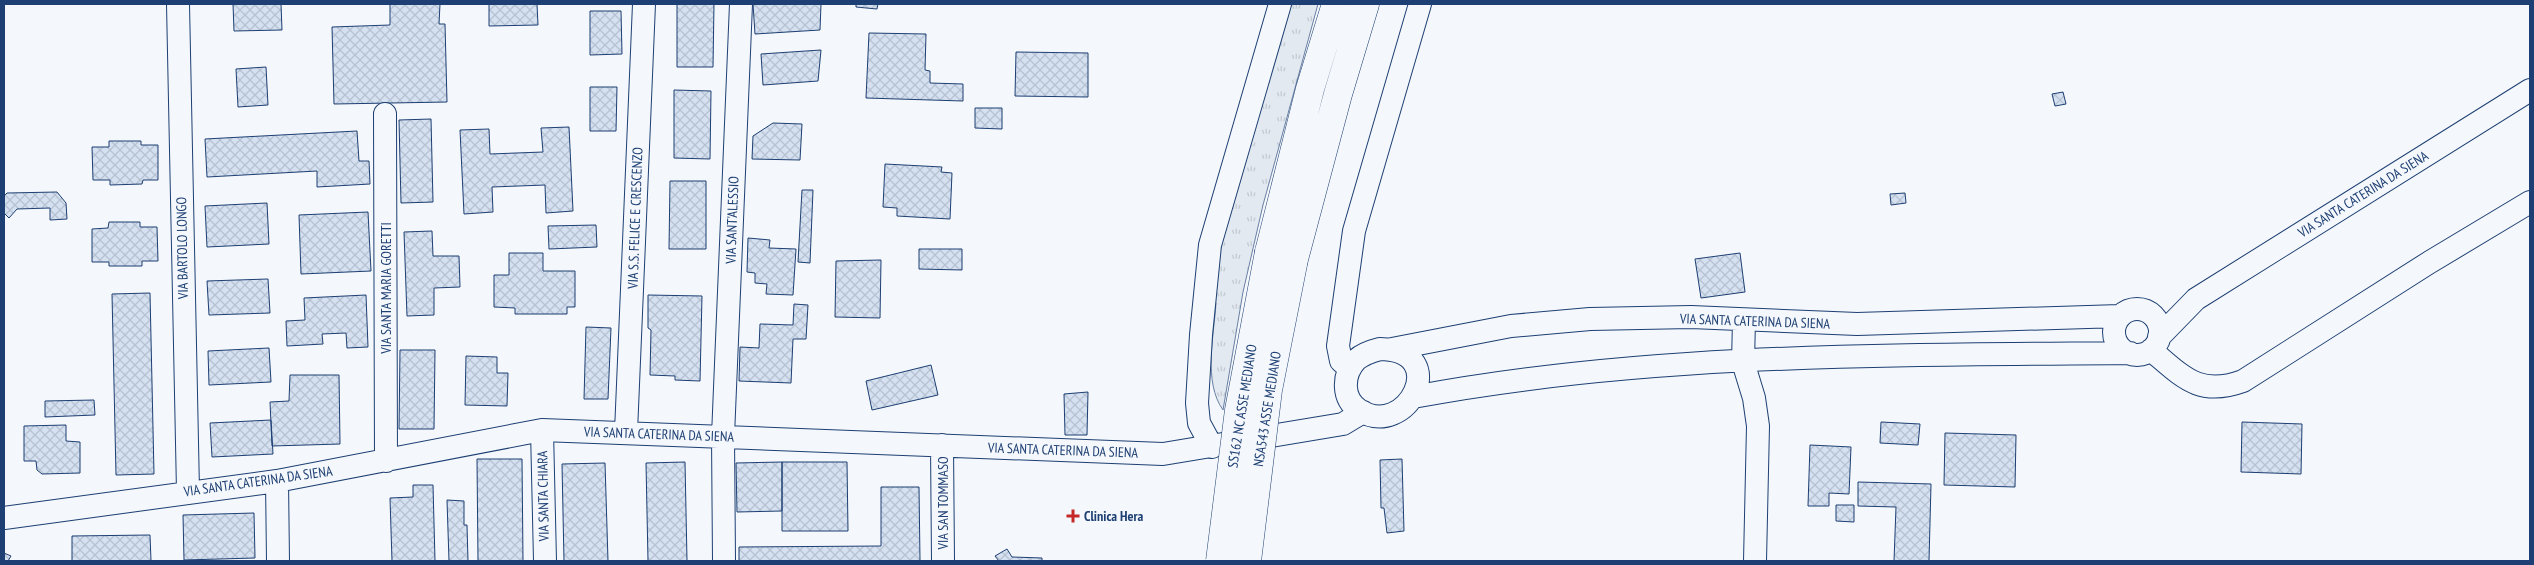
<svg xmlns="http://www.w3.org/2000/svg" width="2534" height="565" viewBox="0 0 2534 565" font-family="'PT Sans Narrow',sans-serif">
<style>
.grass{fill:url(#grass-tufts);stroke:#687fa3}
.building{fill:url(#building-cross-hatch);stroke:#1d3f73}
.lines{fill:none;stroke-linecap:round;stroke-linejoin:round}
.minor-casing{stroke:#1d3f73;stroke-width:24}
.highway-casing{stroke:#1d3f73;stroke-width:29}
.minor{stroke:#f4f7fb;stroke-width:22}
.highway{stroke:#f4f7fb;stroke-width:28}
.highway-bridge-casing{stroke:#1d3f73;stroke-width:29;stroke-linecap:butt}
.highway-bridge{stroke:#f4f7fb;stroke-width:28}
.poi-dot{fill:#c62828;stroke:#f4f7fb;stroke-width:2}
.labels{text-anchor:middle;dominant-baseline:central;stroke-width:4;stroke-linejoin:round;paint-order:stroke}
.street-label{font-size:14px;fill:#1d3f73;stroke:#f4f7fb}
.poi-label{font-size:14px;font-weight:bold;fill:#1d3f73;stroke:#f4f7fb;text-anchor:start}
</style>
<defs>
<pattern id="grass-tufts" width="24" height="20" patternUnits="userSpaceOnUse" patternTransform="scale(1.25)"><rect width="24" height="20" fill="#e3e9f0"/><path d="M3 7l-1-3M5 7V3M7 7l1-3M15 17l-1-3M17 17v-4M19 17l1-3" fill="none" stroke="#c2c9d1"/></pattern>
<pattern id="building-cross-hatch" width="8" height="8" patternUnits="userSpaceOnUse" patternTransform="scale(1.25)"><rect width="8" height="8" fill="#d5e0f0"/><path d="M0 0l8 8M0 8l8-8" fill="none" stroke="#b6c1d1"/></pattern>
</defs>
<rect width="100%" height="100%" fill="#f4f7fb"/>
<path class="grass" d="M1289,4h29l-55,201 -20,87 -20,118c-20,-28 -9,-74 -7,-107l-3,-2 8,-55z"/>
<path class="building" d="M233,4h48l1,26 -48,1z
M390,4h50l-1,20h6l2,78 -113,2 -2,-77 58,-2z
M489,4h48l1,21 -49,1z
M677,4h37l-1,63h-36z
M753,4h68l-1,26 -65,4z
M856,4h22l-1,5 -21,-2z
M590,11h31l1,43 -32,1z
M869,33l57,1 -1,36 5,1v12l33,1v17l-97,-3z
M821,50l-3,31 -55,4 -2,-31z
M1016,52l72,1v44l-73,-1z
M266,67l2,38 -30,2 -2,-38z
M590,87h27l-1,44h-26z
M674,90l37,1 -1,68 -36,-1z
M2063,92l3,12 -11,2 -3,-12z
M975,108h27v21l-27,-1z
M431,119l2,83 -32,1 -2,-83z
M773,123l29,1 -2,36 -48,-1 1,-23z
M569,127l4,84 -27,2 -1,-28 -53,2 1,25 -29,2 -4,-84 29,-1 1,25 53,-2 -2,-24z
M357,131l2,30h10l1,23 -53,3v-16l-110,6 -2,-38z
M109,141h32v4h17v35h-15l-1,4 -32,1v-5h-17l-1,-33h17z
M885,164l57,3 -1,5 11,1 -2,46 -53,-3v-8l-14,-1z
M670,181h36v68h-37z
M802,190h11l-3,73 -12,-1z
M57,192l9,11 1,16 -17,1v-12l-33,1 -8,9 -5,-5v-17l3,-3z
M1905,193l1,10 -15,2 -1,-11z
M267,203l2,41 -62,3 -2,-41z
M368,212l3,59 -70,3 -2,-59z
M109,222h31v5h17l1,34h-16v5h-33v-4h-17v-33l16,-1z
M596,225l1,22 -48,2 -1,-23z
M432,231l1,25h26l1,31 -26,1v27l-27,1 -3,-84z
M748,238l22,2 -1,8 27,1 -3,46 -27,-1 1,-10 -12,-1v-10l-8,-1z
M919,249h43v21l-43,-1z
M509,253h34v18h32v36h-8v7h-52v-6l-21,-1v-32h15z
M1740,253l5,39 -44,6 -6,-39z
M881,260l-1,58 -45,-1 1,-56z
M268,279l2,34 -61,2 -2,-34z
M150,293l4,181 -38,1 -4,-181z
M366,295l2,52 -21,1 -1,-15 -24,1 1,10 -36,2 -1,-25 19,-1 -1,-22z
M648,295l54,1 -2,85 -25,-1v-4l-25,-1 1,-45 -3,-2z
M794,304l14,1 -2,34h-13l-2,44 -52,-2 1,-34 19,1 1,-24 33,1z
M586,327l25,1 -3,71h-24z
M269,348l2,34 -62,3 -1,-34z
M400,350h35l-1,79h-35z
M466,356l31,1v16h11l-1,33 -42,-1z
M931,365l7,30 -66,15 -6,-29z
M290,375h49l1,69 -68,2 -2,-44 19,-1z
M1088,392l-1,43h-22l-1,-41z
M94,400l1,15 -50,2v-16z
M271,420l2,34 -61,3 -2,-34z
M1881,422l39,2 -2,21 -38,-2z
M2242,422l60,2 -1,50 -60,-2z
M66,425v16l14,1v31l-38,1 -5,-4 -1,-9h-12v-35z
M1945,433l71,2 -1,52 -71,-2z
M1810,445l41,2 -2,47 -20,-1v13h-21z
M477,459h45l1,102h-45z
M1402,459l2,72 -17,2 -3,-25h-3l-1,-48z
M685,462l2,99h-39l-2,-98z
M782,462h65l1,69h-66z
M782,462v49l-45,1 -1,-49z
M605,463l3,98h-44l-2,-97z
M1858,482l73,2 -2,77h-35l2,-54 -38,-1z
M413,485h20l2,76h-63h20l-2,-63 23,-1z
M881,487h38l1,74h-181v-14l142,-1z
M447,500l17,1v24h3l1,36h-19z
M1836,505h18v17l-18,-1z
M254,513l1,45 -71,2 -1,-45z
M150,535l1,26h-79v-25z
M4,539v14l7,3 -3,5h-4z
M1007,549l5,8 30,1v3h-43l-4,-5z"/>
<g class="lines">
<g class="minor-casing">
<path id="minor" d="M178,4l10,487
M385,114l1,347
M2114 332a23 23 0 1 1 46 0a23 23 0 1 1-46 0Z
M1744,320l-1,42 11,36 4,28 -3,135
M2159,337l37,-38 334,-209
M1380,349c73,1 27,92 -21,61 -17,-11 -17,-35 -3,-50 7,-6 16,-9 24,-11z
M1392,349l119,-23 79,-7 101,-2 166,7 263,-8
M2151,350c32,27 48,47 92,31l187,-119 100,-60
M1349,368l-8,-7 -3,-15 16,-115 66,-227
M1413,397c234,-44 480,-42 717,-44
M542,430l3,131
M626,432l18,-428
M942,445l1,116
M1212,447l-13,-24 -2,-20 4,-68 9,-90 70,-241
M277,481l1,80
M4,518l273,-37 265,-51 621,24 180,-30 20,-12
M724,561l-1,-125 18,-432"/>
</g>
<g class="highway-casing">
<path id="highway" d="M1269,252l41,-163 26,-85
M1294,259l44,-165 27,-90"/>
</g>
<use href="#minor" class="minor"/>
<use href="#highway" class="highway"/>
<g class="highway-bridge-casing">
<path id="highway-bridge" d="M1220,561l19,-151 30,-158
M1247,561l21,-171 26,-131"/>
</g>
<use href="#highway-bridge" class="highway-bridge"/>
</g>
<path class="poi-dot" d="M1070.5 508.5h5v5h5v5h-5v5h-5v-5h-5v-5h5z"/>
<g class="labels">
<g class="street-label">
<text transform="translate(2363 194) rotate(-32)">VIA SANTA CATERINA DA SIENA</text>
<text transform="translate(635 218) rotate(-88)">VIA S.S. FELICE E CRESCENZO</text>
<text transform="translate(732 220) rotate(-88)">VIA SANT'ALESSIO</text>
<text transform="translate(182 248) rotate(-91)">VIA BARTOLO LONGO</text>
<text transform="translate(386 288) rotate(-90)">VIA SANTA MARIA GORETTI</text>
<text transform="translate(1755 321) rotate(2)">VIA SANTA CATERINA DA SIENA</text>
<text transform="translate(1242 406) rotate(-81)">SS162 NC ASSE MEDIANO</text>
<text transform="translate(1267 409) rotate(-81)">NSA543 ASSE MEDIANO</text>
<text transform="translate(659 434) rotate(2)">VIA SANTA CATERINA DA SIENA</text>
<text transform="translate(1063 450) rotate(2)">VIA SANTA CATERINA DA SIENA</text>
<text transform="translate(258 481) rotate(-8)">VIA SANTA CATERINA DA SIENA</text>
<text transform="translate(543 496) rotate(-91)">VIA SANTA CHIARA</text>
<text transform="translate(943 503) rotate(-90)">VIA SAN TOMMASO</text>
</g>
<g class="poi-label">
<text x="1084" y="516">Clinica Hera</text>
</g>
</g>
<rect width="2534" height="565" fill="none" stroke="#1d3f73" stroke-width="10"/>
</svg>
